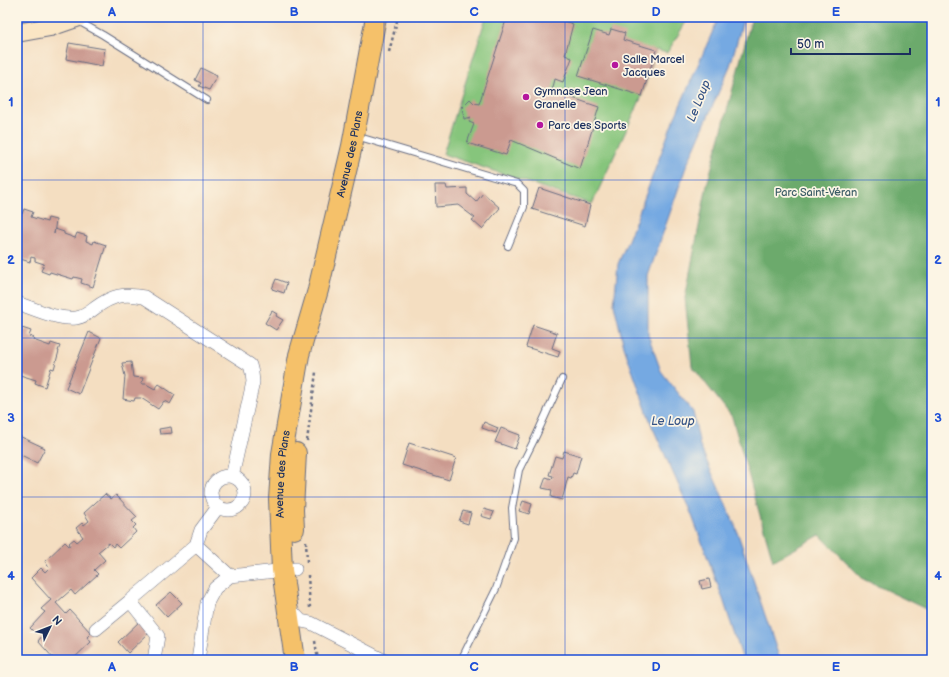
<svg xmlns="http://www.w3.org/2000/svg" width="949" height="677" viewBox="0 0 949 677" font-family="'Balsamiq Sans',sans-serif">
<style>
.green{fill:#86c57c;stroke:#507a6d}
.forest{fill:#6caa6c;stroke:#446c65}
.water{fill:#75a9e2;stroke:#486ca0}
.building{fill:#cb9a90}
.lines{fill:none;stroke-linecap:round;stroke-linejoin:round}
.lane-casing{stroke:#676c81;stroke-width:8}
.street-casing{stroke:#676c81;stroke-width:14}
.secondary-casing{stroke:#676c81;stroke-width:20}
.primary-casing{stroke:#676c81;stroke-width:22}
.path{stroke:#676c81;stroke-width:2.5;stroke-dasharray:3 3;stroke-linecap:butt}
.lane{stroke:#fff;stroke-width:6}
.street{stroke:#fff;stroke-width:13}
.secondary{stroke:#fbe6c4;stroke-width:18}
.primary{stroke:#f5c16b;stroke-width:20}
.grid{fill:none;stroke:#1d4ed8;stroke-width:1;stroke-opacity:0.55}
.poi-dot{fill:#b5179e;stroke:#fcf5e5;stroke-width:1.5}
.labels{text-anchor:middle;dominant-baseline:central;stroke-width:3.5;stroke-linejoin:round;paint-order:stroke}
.poi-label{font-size:11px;fill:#1b2f5e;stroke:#fcf5e5;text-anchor:start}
.street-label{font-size:11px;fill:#1b2f5e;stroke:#fcf5e5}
.park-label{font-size:11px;fill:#3b5c67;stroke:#fcf5e5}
.water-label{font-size:12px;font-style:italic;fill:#365486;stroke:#fcf5e5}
.neatline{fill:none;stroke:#1d4ed8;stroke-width:1.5}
.grid-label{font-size:13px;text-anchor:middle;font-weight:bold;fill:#1d4ed8}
</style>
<rect width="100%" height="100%" fill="#fcf5e5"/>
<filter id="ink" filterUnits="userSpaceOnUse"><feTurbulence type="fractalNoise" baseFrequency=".025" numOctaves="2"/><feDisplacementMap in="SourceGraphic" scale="8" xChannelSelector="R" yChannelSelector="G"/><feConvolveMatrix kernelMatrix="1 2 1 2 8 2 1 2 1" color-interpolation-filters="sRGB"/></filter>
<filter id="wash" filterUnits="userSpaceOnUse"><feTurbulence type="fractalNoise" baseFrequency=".012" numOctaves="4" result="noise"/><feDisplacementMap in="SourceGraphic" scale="16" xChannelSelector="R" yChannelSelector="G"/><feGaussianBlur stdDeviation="0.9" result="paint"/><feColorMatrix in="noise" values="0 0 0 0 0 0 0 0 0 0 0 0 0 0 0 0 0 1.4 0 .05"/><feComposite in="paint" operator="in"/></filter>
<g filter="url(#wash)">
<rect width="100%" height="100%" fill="#f4dec1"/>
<path class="green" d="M486,17h203l-22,36 -11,-3 -14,46 -50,108 -149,-50z"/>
<path class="forest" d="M752,17h180v595l-69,-33 -43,-44 -47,26 -41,-144 -40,-51 -7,-68 22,-113z"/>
<path class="water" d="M719,17h25l-14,49 -44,101 -38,109v59l13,36 32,41 7,34 35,79 45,135h-37l-20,-61 -32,-86 -39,-87 -28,-79 -10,-43 4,-40 17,-41 37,-99z"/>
<g id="blocks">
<path class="building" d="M507,17h45l21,7 -8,31 7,3 -9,24 -8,-3 -3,12 47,16 -19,62 -69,-29 -5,15 -39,-12 7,-19 -5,-2 2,-5 -7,2 -2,-12 8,-8 5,5v-1l4,1z
M611,29l14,4 -2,7 33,10 -14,46 -64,-20 15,-46 16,5z
M69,43l36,6 -3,17 -36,-7z
M201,68l16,8 -8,14 -10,-4 2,-3 -6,-3z
M435,185h11l1,4 20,-1v6l9,8 7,-9 17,15 -18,21 -10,-9 3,-2 -17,-13 -22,2z
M539,188l51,17 -5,21 -53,-17z
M24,209l9,3 -2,5 16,5 1,-4 8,2 -2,14 1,-5 9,3v2l11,4 2,-5 10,3 -1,5 7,3 1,-3 12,4 -13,42 -12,-4 1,-4 -8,-2 -1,2 -23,-7 -1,2 -8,-3 3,-7 -9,-3v-3l-4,-1 -1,5 -13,-4v-46l5,2z
M276,279l11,4 -3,10 -12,-4z
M272,311l5,3 -1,2 7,4 -7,10 -11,-7z
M533,325l24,8 -5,15 8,3 -2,6 -32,-10z
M22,328l9,3 -2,5 5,2 -1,2 17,6 1,-3 9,3 -2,5h1l-5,18 -3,-1 -6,19 -10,-4 1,-3 -16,-5 -2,5 -1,-1v-44l1,-2h2z
M89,332l12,6 -22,56 -13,-6z
M131,362l2,15 10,1 -1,6h4l9,5 4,-5 16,11 -5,9 -6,-3 -6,8 -17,-11h-6l-1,3 -11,-2 2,-23 -3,-13z
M484,422l14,6 -2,5 -14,-5z
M171,427l1,6 -12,1 -1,-5z
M501,428l19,7 -5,14 -20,-7z
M17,435l28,13 -8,15 -20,-10z
M409,443l47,15 -7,22 -47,-15z
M564,451l17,5 -5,18 -3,-1 -2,5 -3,-1 -6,23 -11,-3 1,-7 -10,-2 4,-11 6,2 1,-3 -4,-1 6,-19 7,2z
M105,494l6,5 5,-4 21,22 -5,4 4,4 -3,3 3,4 -17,16 -4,-4 -2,3 -4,-4 -11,9 7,8 -11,10 4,4 -23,21 -4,-5 -15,13 10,11 4,-4 21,23 -4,4 4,5 -19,18h-5l-2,-2 -3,2 -1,-1 -6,1 -17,-19 5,-6 -4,-5 -4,3 -5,-5 15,-16 -4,-3 10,-9 -20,-22 10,-10 4,4 4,-4 -4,-7 20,-19 4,4 1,-2 -1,-1 5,-4 3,3 6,-5 -7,-9 6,-5 2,2 5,-4 -5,-8z
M523,501l9,3 -3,10 -10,-3z
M484,509l10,3 -3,7 -10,-3z
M463,511l8,2 -3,11 -9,-3z
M709,579l2,8 -9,2 -2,-8z
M171,592l11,11 -15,14 -11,-12z
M141,620l10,11 -23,22 -10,-11z"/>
</g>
</g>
<g filter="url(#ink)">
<use href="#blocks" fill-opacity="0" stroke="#676c81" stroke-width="1"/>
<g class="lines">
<g class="lane-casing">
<path id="lane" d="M78,21l25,14 104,65
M356,136l161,48 7,7v16l-16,39
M461,660l35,-71 18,-51 -2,-30 7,-38 17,-34 26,-57"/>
</g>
<g class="street-casing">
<path id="street" d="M17,303c18,6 40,17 59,15 8,-1 14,-6 19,-10 18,-13 28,-15 49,-11l106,68 2,8 1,9 -21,95
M211 493a17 17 0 1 1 34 0a17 17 0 1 1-34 0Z
M196,545l5,-15 17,-23
M288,607l13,14 10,2 72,37
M96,629l34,-28
M154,660l4,-24 -28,-35 66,-56 34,31
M198,660l9,-57 8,-15 15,-12 65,-7"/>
</g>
<g class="secondary-casing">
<path id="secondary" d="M17,33l33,-6 29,-10"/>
</g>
<g class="primary-casing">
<g id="primary">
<path d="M294,529l-1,-19 3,-57"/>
<path id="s1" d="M295,660l-13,-90 -3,-71 3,-45 17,-99 19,-65 34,-144 24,-129"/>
</g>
</g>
<path class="path" d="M389,52l9,-35
M307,441l9,-69
M306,541l1,21
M308,575l2,33
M315,641l3,19"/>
<use href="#lane" class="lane"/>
<use href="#street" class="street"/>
<use href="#secondary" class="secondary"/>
<use href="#primary" class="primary"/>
</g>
</g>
<path class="grid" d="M203,17v643M384,17v643M565,17v643M746,17v643M17,180h915M17,338h915M17,497h915"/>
<g class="poi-dot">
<circle cx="615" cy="65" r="4"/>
<circle cx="526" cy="97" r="4"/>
<circle cx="540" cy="125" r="4"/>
</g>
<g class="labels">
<g class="poi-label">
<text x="623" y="59">Salle Marcel<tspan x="623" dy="13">Jacques</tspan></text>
<text x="534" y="91">Gymnase Jean<tspan x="534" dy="13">Granelle</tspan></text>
<text x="548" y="125">Parc des Sports</text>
</g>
<g class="street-label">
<text stroke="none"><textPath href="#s1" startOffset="515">Avenue des Plans</textPath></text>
<text stroke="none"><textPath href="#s1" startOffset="187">Avenue des Plans</textPath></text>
</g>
<g class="park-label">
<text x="816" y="192">Parc Saint-Véran</text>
</g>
<g class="water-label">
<text transform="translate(699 101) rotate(-68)">Le Loup</text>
<text x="673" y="421">Le Loup</text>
</g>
</g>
<rect width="949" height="677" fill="none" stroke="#fcf5e5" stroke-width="44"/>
<g transform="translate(50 627) rotate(47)" stroke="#fcf5e5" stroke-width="3" paint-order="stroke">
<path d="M0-3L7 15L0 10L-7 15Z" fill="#1b2f5e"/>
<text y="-6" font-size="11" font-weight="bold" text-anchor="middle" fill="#1b2f5e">N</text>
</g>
<path d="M791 48v6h119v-6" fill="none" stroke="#1b2f5e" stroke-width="2"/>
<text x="797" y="48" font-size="12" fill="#1b2f5e" stroke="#fcf5e5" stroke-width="3" paint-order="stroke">50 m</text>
<rect x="22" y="22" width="905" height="633" class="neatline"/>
<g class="grid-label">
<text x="112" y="16">A</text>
<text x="294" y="16">B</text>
<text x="474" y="16">C</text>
<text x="656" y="16">D</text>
<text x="836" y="16">E</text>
<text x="11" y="106">1</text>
<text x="938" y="106">1</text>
<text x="11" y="264">2</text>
<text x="938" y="264">2</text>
<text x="11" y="422">3</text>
<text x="938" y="422">3</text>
<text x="11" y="580">4</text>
<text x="938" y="580">4</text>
<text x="112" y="671">A</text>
<text x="294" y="671">B</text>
<text x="474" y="671">C</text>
<text x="656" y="671">D</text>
<text x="836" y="671">E</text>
</g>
</svg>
